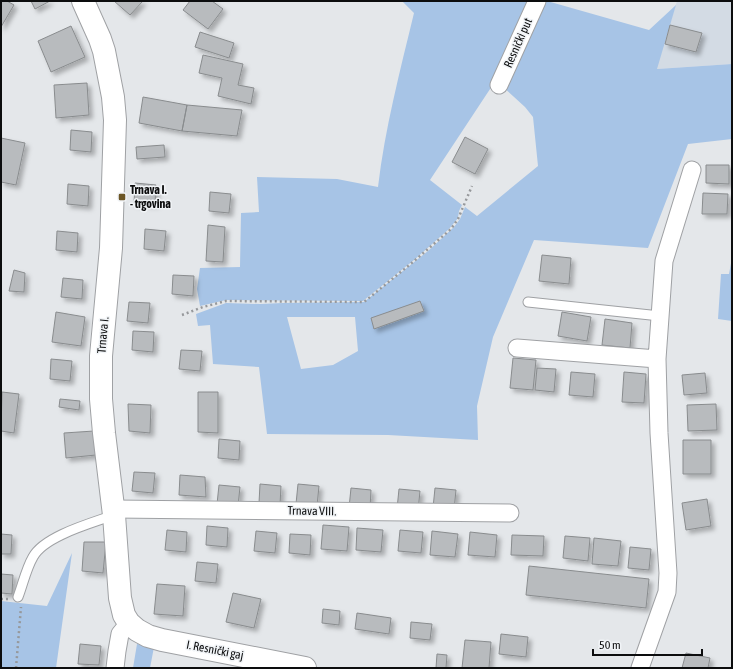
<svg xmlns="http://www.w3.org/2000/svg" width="733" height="669" viewBox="0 0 733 669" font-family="'Asap Condensed',sans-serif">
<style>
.built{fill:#d3dbe4}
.green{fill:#a7c4e6;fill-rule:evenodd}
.building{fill:#b8bbbe;stroke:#898c8e;filter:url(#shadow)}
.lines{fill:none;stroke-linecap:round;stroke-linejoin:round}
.service-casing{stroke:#9fa1a4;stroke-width:11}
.minor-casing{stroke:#9fa1a4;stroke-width:19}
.tertiary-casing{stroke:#9fa1a4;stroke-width:24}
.path{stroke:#96989b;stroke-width:2.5;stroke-dasharray:2 3;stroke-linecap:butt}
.service{stroke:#fff;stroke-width:9}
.minor{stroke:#fff;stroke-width:17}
.tertiary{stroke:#fff;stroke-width:22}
.poi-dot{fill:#6c5626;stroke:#f1f4f7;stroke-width:1.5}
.labels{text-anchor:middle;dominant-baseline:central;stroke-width:3;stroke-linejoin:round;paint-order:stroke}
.street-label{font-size:12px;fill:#0c0d0e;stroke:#f1f4f7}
.poi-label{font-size:12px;font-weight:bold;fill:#0c0d0e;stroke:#f1f4f7;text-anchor:start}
</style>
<defs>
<filter id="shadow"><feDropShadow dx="3.5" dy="3.5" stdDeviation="2" flood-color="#0004"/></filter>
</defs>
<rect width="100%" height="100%" fill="#e4e7ea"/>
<path class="built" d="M677,1h55v63l-76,5z"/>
<path class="green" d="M402,1h129l-37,82 -64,97 32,25 -3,6 -1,7 -9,11 -35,31 -51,41 -137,-1 -26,6 -3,-17 3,-21 40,-1 1,-54 18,-1 -2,-35 80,2 41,8c7,-59 22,-116 36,-174z
M547,1l102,29 27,-25 -19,64 75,-5v75l-44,5 -40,104 -114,-8 -41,97 -16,69 1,34 -90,-5 -121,-1 -8,-67 -46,-3 -3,-39 -12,1 -2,-12 30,-11 34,1 23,-1 81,-1 64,-51 26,-24 6,-8 5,-12 12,9 61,-50 -5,-49 -8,-10 -22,-20 32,-66zM287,317h68l3,34 -25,14 -32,4z
M732,258v63l-14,-2 3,-45h8z
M72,553l-16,115h-55v-67l46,5z
M137,644l17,3 -4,21h-17z"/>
<path class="building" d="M1,1h6l7,4 -13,22z
M31,1h19l-15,8z
M114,1h29l-13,14z
M190,1h22l11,8 -15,20 -25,-19z
M670,25l32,8 -6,19 -31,-8z
M71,26l14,31 -34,15 -13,-31z
M200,32l34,11 -5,15 -34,-11z
M203,55l40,9 -5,21 16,3 -3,16 -33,-8 4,-18 -23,-5z
M87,83l2,32 -33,3 -2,-33z
M143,97l44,8 -5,26 -43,-8z
M187,105l55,5 -5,26 -55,-5z
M71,130l21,2 -1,20 -21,-2z
M465,137l23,12 -13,25 -23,-12z
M1,138l24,5 -9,42 -15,-3z
M164,145l1,12 -28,2 -1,-12z
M706,165h23v19l-23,-1z
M135,183l21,2 -1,19 -21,-1z
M68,184l21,2 -1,20 -21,-2z
M210,192l21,2 -2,19 -20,-2z
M703,193l25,1 -1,20h-25z
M208,225l17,2 -2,35 -17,-1z
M145,229l21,2 -2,20 -20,-2z
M57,231l21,2 -1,19 -21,-2z
M542,255l29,3 -2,26 -30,-3z
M14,270l11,3 -1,19 -15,-1z
M173,275l21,1 -1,20 -21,-2z
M63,278l20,2 -1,19 -21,-2z
M420,301l4,10 -50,18 -3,-11z
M129,302l21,1 -2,20 -21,-2z
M56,312l29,5 -4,29 -29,-4z
M562,312l29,5 -4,24 -29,-5z
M605,319l27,4 -2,25 -28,-3z
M133,331l21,1 -1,20 -21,-2z
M181,350l21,1 -2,20 -21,-2z
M513,358l23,2 -3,30 -23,-2z
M51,359l21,2 -2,20 -20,-2z
M537,368l19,1 -2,23 -19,-2z
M571,372l24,2 -2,23 -24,-2z
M624,372l22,2 -2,29 -22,-1z
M705,373l2,20 -23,2 -2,-20z
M2,392l17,2 -5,39 -13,-2z
M198,392h20v41l-20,-1z
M60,399l20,2 -1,9 -20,-3z
M128,404l23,1 -1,28 -21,-2z
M716,404l1,26 -29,1 -1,-26z
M94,431l2,24 -30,3 -2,-25z
M219,439l21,2 -1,19 -21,-2z
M683,440h28v34h-28z
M134,472l21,1 -2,20 -21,-2z
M180,475l25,2 1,20 -27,-2z
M260,484l21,2 -1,19 -21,-2z
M298,484l21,2 -2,20 -21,-2z
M219,485l21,2 -2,19 -21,-2z
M351,488l20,2 -1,19 -21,-1z
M435,488l21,2 -2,20 -21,-2z
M399,489l21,2 -2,20 -21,-2z
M707,499l4,27 -25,4 -4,-27z
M323,525l26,2 -2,24 -26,-2z
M207,526l21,2 -1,19 -21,-2z
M357,528l26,2 -2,22 -25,-2z
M167,530l20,2 -1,20 -21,-2z
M400,530l23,2 -2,21 -23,-2z
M256,531l21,2 -2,20 -21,-2z
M432,531l26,3 -3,23 -25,-2z
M470,532l27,3 -2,22 -27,-2z
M1,534l11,1 -1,19h-10z
M290,534l21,1 -1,20 -21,-2z
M512,535l32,1 -1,20 -32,-1z
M565,536l25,2 -2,23 -25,-3z
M594,538l27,3 -3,25 -26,-2z
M84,542h22l-3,31 -21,-2z
M630,547l21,2 -2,21 -21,-2z
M197,562l21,2 -2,19 -21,-2z
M529,566l120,13 -3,29 -120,-13z
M1,574l12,1 -1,19 -11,-1z
M157,584l28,2 -2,30 -29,-2z
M233,593l28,6 -7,29 -28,-6z
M323,609l17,2 -1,14 -17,-2z
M357,613l34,5 -2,16 -34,-5z
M411,622l21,2 -2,16 -20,-2z
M501,634l27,3 -2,20 -27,-3z
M465,640l26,2 -2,26h-27z
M80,644l21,2 -2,19 -21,-1z
M686,653l24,5 -2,10h-26z
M437,654l10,1 -1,13h-10z"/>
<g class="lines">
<g class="service-casing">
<path id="service" d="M528,302l132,14
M18,597c5,-13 8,-28 15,-40 11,-21 59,-34 81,-42"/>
</g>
<g class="minor-casing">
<path id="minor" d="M499,85l38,-84
M517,348l140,11
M114,509l396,4
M115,668l2,-17 3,-17 9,-11
M640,668l27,-76 1,-19 -9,-140 -2,-74 7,-98 28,-91"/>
</g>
<g class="tertiary-casing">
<path id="tertiary" d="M83,1l17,38 4,12 9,46 2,23 -4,128 -10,108v43l3,34 10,82 6,83 4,17 5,8 8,7 11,6 14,4 143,28"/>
</g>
<path class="path" d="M182,315l21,-8 23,-6 138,1 49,-40 38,-33 7,-10 14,-33
M1,599h7
M16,668l5,-61"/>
<use href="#service" class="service"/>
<use href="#minor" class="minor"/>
<use href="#tertiary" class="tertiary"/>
</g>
<rect class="poi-dot" x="118" y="193" width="8" height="8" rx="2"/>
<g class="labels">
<g class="street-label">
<text transform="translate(518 43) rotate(-66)">Resnički put</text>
<text transform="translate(103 335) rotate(-85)">Trnava I.</text>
<text transform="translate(312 511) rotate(1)">Trnava VIII.</text>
<text transform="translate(215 650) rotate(11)">I. Resnički gaj</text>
</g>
<g class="poi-label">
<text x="130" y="190">Trnava I.<tspan x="130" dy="14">- trgovina</tspan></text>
</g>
</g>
<rect width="733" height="669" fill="none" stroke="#0c0d0e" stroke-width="4"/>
<path d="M593 649v6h109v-6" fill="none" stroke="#0c0d0e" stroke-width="2"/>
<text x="599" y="649" font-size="12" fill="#0c0d0e" stroke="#f1f4f7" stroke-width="3" paint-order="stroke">50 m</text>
</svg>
